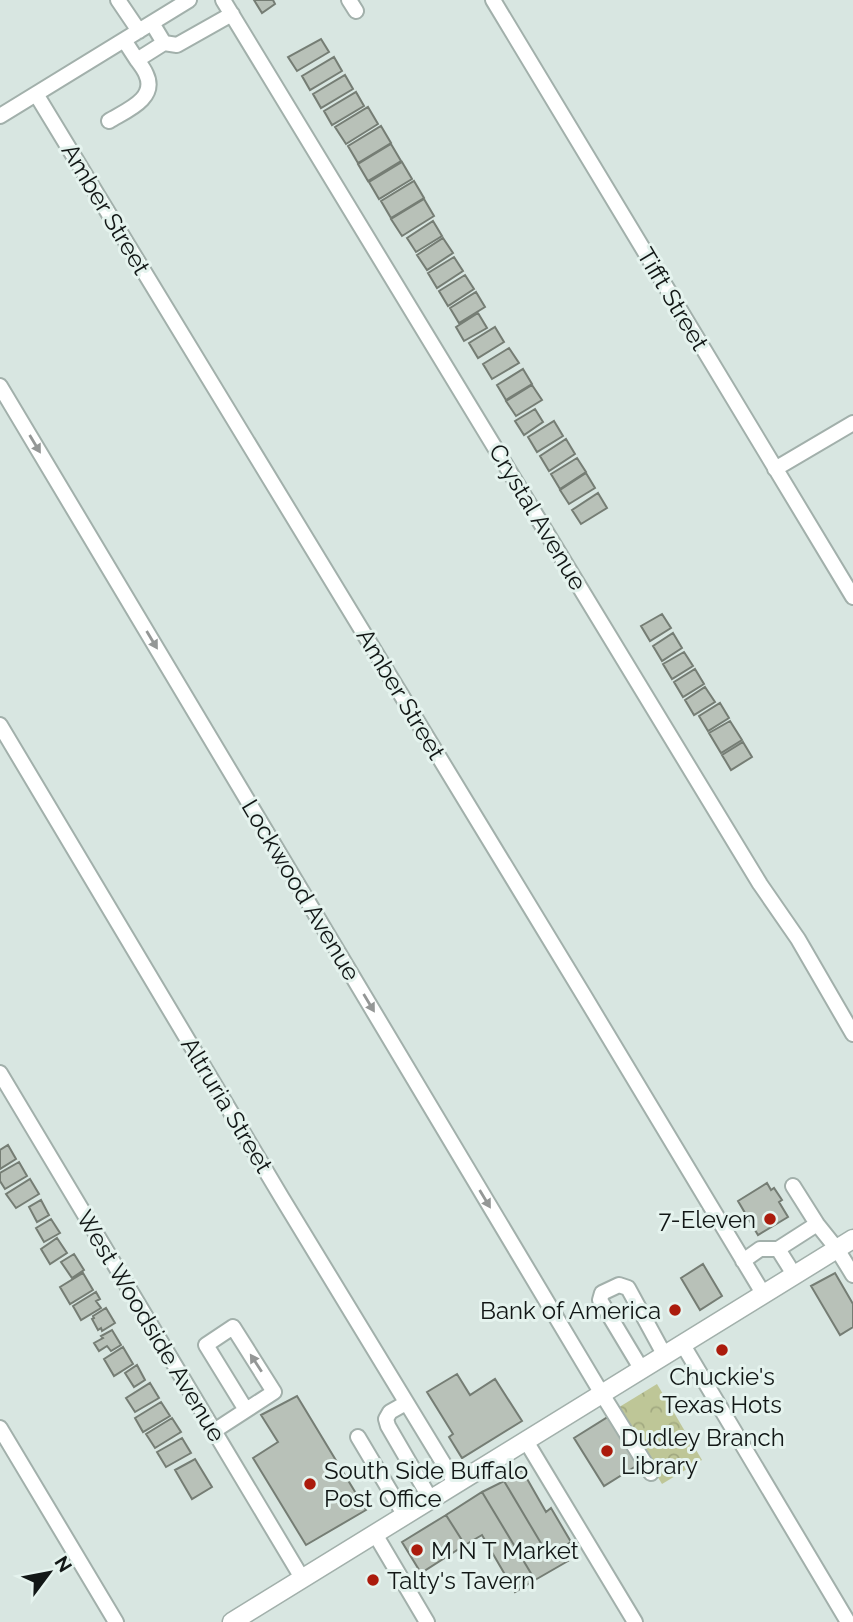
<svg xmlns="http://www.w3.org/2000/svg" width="853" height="1622" viewBox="0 0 853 1622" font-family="Raleway,sans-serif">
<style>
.park{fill:url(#park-crowns)}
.building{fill:#b8c1b8;stroke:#757d74;stroke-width:2}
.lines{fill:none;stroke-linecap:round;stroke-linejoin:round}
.minor-casing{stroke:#a2b0ab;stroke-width:18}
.major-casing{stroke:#a2b0ab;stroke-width:21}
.minor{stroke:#fff;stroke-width:14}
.major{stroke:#fff;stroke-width:18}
.oneway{fill:#949796}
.poi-dot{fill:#ab1b0c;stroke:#e5f3ee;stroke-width:2.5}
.labels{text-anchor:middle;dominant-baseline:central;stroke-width:6;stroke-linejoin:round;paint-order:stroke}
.street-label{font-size:24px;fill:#121716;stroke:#e5f3ee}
.poi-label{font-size:24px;fill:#121716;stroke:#e5f3ee;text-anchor:start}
</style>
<defs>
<pattern id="park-crowns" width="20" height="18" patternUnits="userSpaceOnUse" patternTransform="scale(1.75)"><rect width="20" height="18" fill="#bec697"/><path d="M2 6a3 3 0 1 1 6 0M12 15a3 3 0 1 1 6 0" fill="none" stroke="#a2a981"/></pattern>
</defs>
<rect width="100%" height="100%" fill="#d8e6e1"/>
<path class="park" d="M657,1384l45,76 -40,24 -46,-75z"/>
<path class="building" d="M254,0h19l2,4 -13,9z
M321,39l8,13 -32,19 -9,-14z
M334,57l8,14 -32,19 -8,-14z
M345,75l8,14 -32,19 -8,-14z
M356,92l8,14 -32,19 -8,-14z
M368,107l10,17 -32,20 -11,-17z
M381,126l10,17 -33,20 -10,-17z
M391,144l10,17 -33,20 -10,-17z
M402,162l10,17 -33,20 -10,-17z
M414,181l10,17 -33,20 -10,-17z
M424,199l10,17 -32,20 -11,-17z
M433,221l9,15 -26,16 -9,-14z
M443,238l10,15 -26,17 -10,-15z
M454,257l9,14 -26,17 -9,-15z
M465,275l9,14 -26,17 -9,-15z
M476,292l9,15 -26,16 -9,-15z
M478,313l9,15 -23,13 -8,-14z
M495,327l9,15 -26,16 -9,-15z
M509,348l10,15 -27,16 -9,-15z
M523,369l9,15 -26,16 -9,-15z
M532,385l10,15 -26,16 -10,-15z
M535,409l8,13 -19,13 -9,-14z
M554,421l9,15 -26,16 -9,-15z
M566,439l9,15 -26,17 -9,-15z
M577,458l9,14 -26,17 -9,-15z
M586,473l9,15 -26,16 -9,-14z
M598,493l9,15 -26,16 -9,-14z
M662,614l9,14 -21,13 -9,-15z
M673,633l9,15 -20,13 -9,-15z
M684,652l9,14 -21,13 -9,-15z
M695,669l9,15 -21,13 -9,-15z
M705,687l10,15 -21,13 -9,-15z
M720,703l9,15 -21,13 -9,-15z
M730,721l12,19 -21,13 -12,-20z
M743,742l9,15 -21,13 -9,-15z
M8,1145l8,14 -16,10v-19z
M19,1162l8,14 -22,13 -5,-8v-8z
M30,1179l9,15 -23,14 -10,-14z
M767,1183l4,7 3,-2 8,12 -3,2 9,15 -30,18 -20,-34z
M41,1200l8,15 -12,7 -8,-15z
M51,1219l9,14 -16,9 -8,-14z
M57,1238l10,15 -17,11 -9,-15z
M74,1254l10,16 -12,8 -11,-16z
M703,1264l19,32 -22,14 -19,-32z
M83,1273l10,17 -23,14 -10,-17z
M835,1273l18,31v23l-13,8 -29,-49z
M96,1292l4,7 -4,2 5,7 -20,12 -8,-14z
M106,1308l9,15 -13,8 -1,-3 -3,2 -6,-11 2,-1 -1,-2z
M112,1330l9,15 -10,6 -4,-5 -8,5 -5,-8 9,-5 -2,-2z
M123,1347l10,17 -19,12 -10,-17z
M137,1365l8,15 -11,7 -9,-14z
M457,1374l13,21 25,-16 27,42 -60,37 -13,-21 4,-3 -26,-42z
M150,1383l9,15 -24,14 -9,-14z
M297,1396l69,114 -60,35 -53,-87 25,-16 -17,-27z
M161,1402l9,14 -27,16 -8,-14z
M611,1415l30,48 -37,23 -30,-48z
M172,1418l9,14 -26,16 -9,-14z
M182,1438l9,15 -25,14 -9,-15z
M195,1459l17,28 -20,12 -17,-29z
M522,1470l24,42 5,-4 20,34 -23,13 -44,-74z
M504,1481l44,74 12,-7 8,13 -33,19 -53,-88z
M482,1492l53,88 -20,12 -33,-57 -17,10 -19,-30z
M446,1515l19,30 -44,28 -19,-31z"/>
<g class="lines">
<g class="minor-casing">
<path id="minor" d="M118,0l21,31
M223,0l537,884 38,55 55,95
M349,0l7,11
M493,0l360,597
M152,23l12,20 13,2 55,-31
M124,40l13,20 27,-17
M36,94l547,900 181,301
M0,116l189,-116
M109,121c16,-10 49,-22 37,-47 -2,-5 -6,-10 -9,-14
M0,386l602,1008 49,79
M775,469l78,-46
M0,725l282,473 174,286
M0,1073l302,505
M793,1186l24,38 20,25 16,26
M778,1249l17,27
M743,1261l17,-12h18l39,-25
M683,1345l165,277
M642,1370l-42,-70 2,-7 17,-8 9,3 37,68
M406,1403l-16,9 -4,7 2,7 43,74
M0,1428l116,194
M214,1431l60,-39 -41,-65 -27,18 40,65
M358,1437l47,79
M526,1441l109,181
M375,1534l52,88"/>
</g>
<g class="major-casing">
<path id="major" d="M232,1622l621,-383"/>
</g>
<use href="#minor" class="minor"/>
<use href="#major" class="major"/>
</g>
<defs><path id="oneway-solid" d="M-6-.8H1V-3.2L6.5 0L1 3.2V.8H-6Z" transform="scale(1.75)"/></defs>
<g class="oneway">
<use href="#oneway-solid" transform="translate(35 444) rotate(59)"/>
<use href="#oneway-solid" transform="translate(152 640) rotate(59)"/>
<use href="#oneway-solid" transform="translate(369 1003) rotate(59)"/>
<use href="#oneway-solid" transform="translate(485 1199) rotate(59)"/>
<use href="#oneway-solid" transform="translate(256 1363) rotate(-123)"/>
</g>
<g class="poi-dot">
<circle cx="770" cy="1219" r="7"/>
<circle cx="675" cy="1310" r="7"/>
<circle cx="722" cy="1350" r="7"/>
<circle cx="607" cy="1451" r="7"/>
<circle cx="310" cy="1484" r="7"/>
<circle cx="417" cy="1550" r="7"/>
<circle cx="373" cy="1580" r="7"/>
</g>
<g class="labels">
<g class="street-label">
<text transform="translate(106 209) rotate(59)">Amber Street</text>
<text transform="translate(673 299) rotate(59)">Tifft Street</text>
<text transform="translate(538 517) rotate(59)">Crystal Avenue</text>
<text transform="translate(401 694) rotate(59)">Amber Street</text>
<text transform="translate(301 890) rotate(59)">Lockwood Avenue</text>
<text transform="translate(227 1105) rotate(59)">Altruria Street</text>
<text transform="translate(151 1326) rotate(59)">West Woodside Avenue</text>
</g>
<g class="poi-label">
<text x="756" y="1219" text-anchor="end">7-Eleven</text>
<text x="661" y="1310" text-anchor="end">Bank of America</text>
<text x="722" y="1376" text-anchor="middle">Chuckie's<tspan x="722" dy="28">Texas Hots</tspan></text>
<text x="621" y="1437">Dudley Branch<tspan x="621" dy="28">Library</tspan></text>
<text x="324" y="1470">South Side Buffalo<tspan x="324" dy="28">Post Office</tspan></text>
<text x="431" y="1550">M N T Market</text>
<text x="387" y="1580">Talty's Tavern</text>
</g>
</g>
<g transform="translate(49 1573) rotate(58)" stroke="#e5f3ee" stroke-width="5" paint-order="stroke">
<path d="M0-5L12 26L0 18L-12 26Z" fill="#121716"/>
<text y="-10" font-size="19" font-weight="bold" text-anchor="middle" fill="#121716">N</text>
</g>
</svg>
